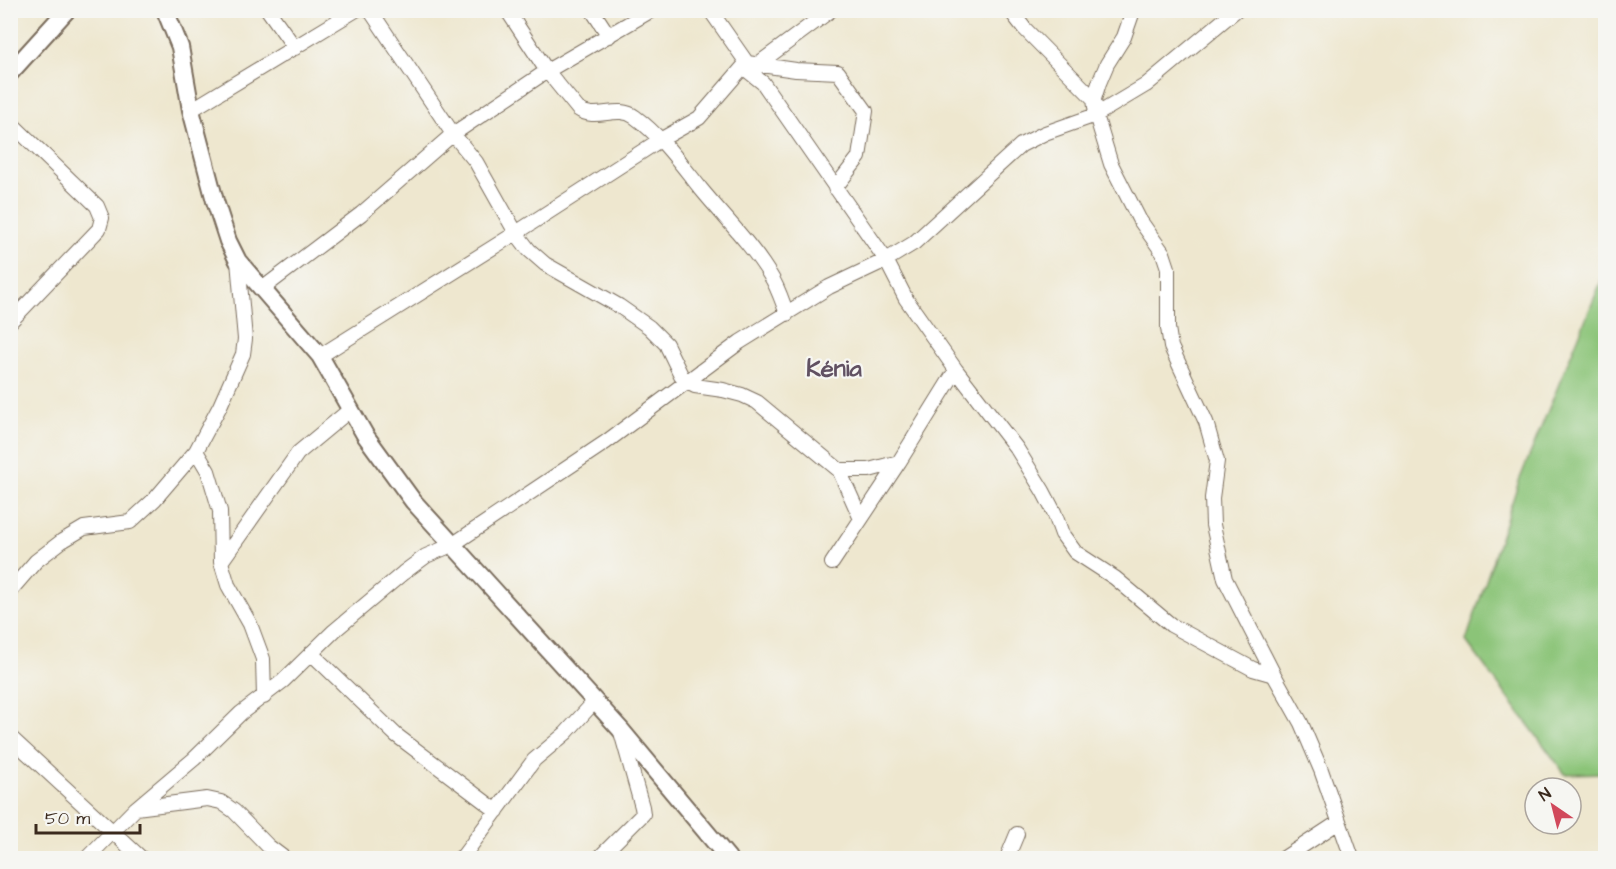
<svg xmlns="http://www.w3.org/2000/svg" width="1616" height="869" viewBox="0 0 1616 869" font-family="'Architects Daughter',sans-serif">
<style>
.green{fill:#8bc478;stroke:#63774b;stroke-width:1.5}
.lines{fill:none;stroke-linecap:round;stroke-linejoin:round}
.minor-casing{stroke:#7a6c5c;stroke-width:16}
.tertiary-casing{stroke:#7a6c5c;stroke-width:20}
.minor{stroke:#fff;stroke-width:14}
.tertiary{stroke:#fff;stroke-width:16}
.labels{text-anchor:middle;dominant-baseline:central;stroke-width:4.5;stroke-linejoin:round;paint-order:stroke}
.neighbourhood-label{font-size:24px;font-weight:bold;fill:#615162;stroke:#f6f6f2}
</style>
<rect width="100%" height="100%" fill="#f6f6f2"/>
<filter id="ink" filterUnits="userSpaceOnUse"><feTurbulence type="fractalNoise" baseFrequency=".0167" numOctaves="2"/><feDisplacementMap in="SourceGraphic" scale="12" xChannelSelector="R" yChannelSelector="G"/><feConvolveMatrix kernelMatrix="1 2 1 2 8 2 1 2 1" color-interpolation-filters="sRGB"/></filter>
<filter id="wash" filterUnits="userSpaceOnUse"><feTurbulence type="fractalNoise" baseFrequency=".008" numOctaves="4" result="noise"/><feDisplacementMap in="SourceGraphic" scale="24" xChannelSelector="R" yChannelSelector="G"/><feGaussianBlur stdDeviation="1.35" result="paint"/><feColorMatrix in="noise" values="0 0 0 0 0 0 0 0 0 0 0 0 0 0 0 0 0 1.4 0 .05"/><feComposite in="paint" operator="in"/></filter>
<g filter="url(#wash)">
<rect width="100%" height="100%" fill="#eee7cf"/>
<path class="green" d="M1605,272v501l-40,1 -99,-133 53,-160z"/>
</g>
<g filter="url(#ink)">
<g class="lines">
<g class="minor-casing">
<path id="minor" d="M268,10l27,38
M370,10l83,124 23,28 40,71 13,17 16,14 74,42 30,21 17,17 15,31 6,7 8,4 28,4 19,5 15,7 12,10 70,58 22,49
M507,10l40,61 31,38c18,13 39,-5 57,8 26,19 46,47 66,72 23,28 50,55 69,86 8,12 12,26 17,39
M592,10l17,26
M710,10l37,53 49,7 42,2 28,39 -7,46 -24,31
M1010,10l14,18 70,71
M1130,10l2,4 -8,23 -17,27 -8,19 -5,16 2,16 15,49 28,55 24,34 5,15v60l3,19 35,75 11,39 -5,37 1,27 12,54 49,96 27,48 20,47 31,88
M758,64l73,-54
M191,110l165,-100
M10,122l87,84 5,12 -3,11 -89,93
M262,289l99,-75 92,-80 94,-63 105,-61
M320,356l196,-123 144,-93 39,-22 44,-51 20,16 123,177 20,39 50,71 -57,92 -67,101
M956,370l61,79 26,42 11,21 8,22 13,18 40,26 56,47 82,44 21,6
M196,451l12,20 12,40 1,51 7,23 22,39 13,35 1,38
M839,470h30l30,-8
M221,562l77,-109 53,-44
M10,591l26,-30 26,-20 22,-13 46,-6 25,-23 41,-48 24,-45 23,-52 2,-15 -7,-78
M311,653l85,82 101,76
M10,737l131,121
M136,808l71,-9 14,3 13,9 34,35 16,12
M87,858l49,-50 58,-49 47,-46 42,-32 51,-50 69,-58 23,-17 26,-11 154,-103 134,-100 89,-55 57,-27 28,-17 107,-98 24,-12 51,-18 50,-30 90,-75
M460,858l4,-3 70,-95 32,-27 29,-32
M599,858l44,-44 -1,-7 -21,-75
M1007,858l10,-24
M1284,858l55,-36"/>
</g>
<g class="tertiary-casing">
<path id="tertiary" d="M165,10l15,37 11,63 24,91 13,40 10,20 82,95 45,79 48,66 208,229 107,128
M10,73l57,-63"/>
</g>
<use href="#minor" class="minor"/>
<use href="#tertiary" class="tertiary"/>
</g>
</g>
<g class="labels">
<g class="neighbourhood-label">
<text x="834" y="369">Kénia</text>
</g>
</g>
<rect width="1616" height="869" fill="none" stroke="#f6f6f2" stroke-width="36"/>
<g transform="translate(1553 806) rotate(325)"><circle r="28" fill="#f6f6f2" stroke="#aba49d" stroke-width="1.5"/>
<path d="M0-4.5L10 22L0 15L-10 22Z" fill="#d1495b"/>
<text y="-9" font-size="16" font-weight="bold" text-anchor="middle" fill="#3b2a1e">N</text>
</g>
<path d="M36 824v9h104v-9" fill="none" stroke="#3b2a1e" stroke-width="3"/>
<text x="45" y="824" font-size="18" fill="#3b2a1e" stroke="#f6f6f2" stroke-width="4.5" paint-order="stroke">50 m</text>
</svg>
